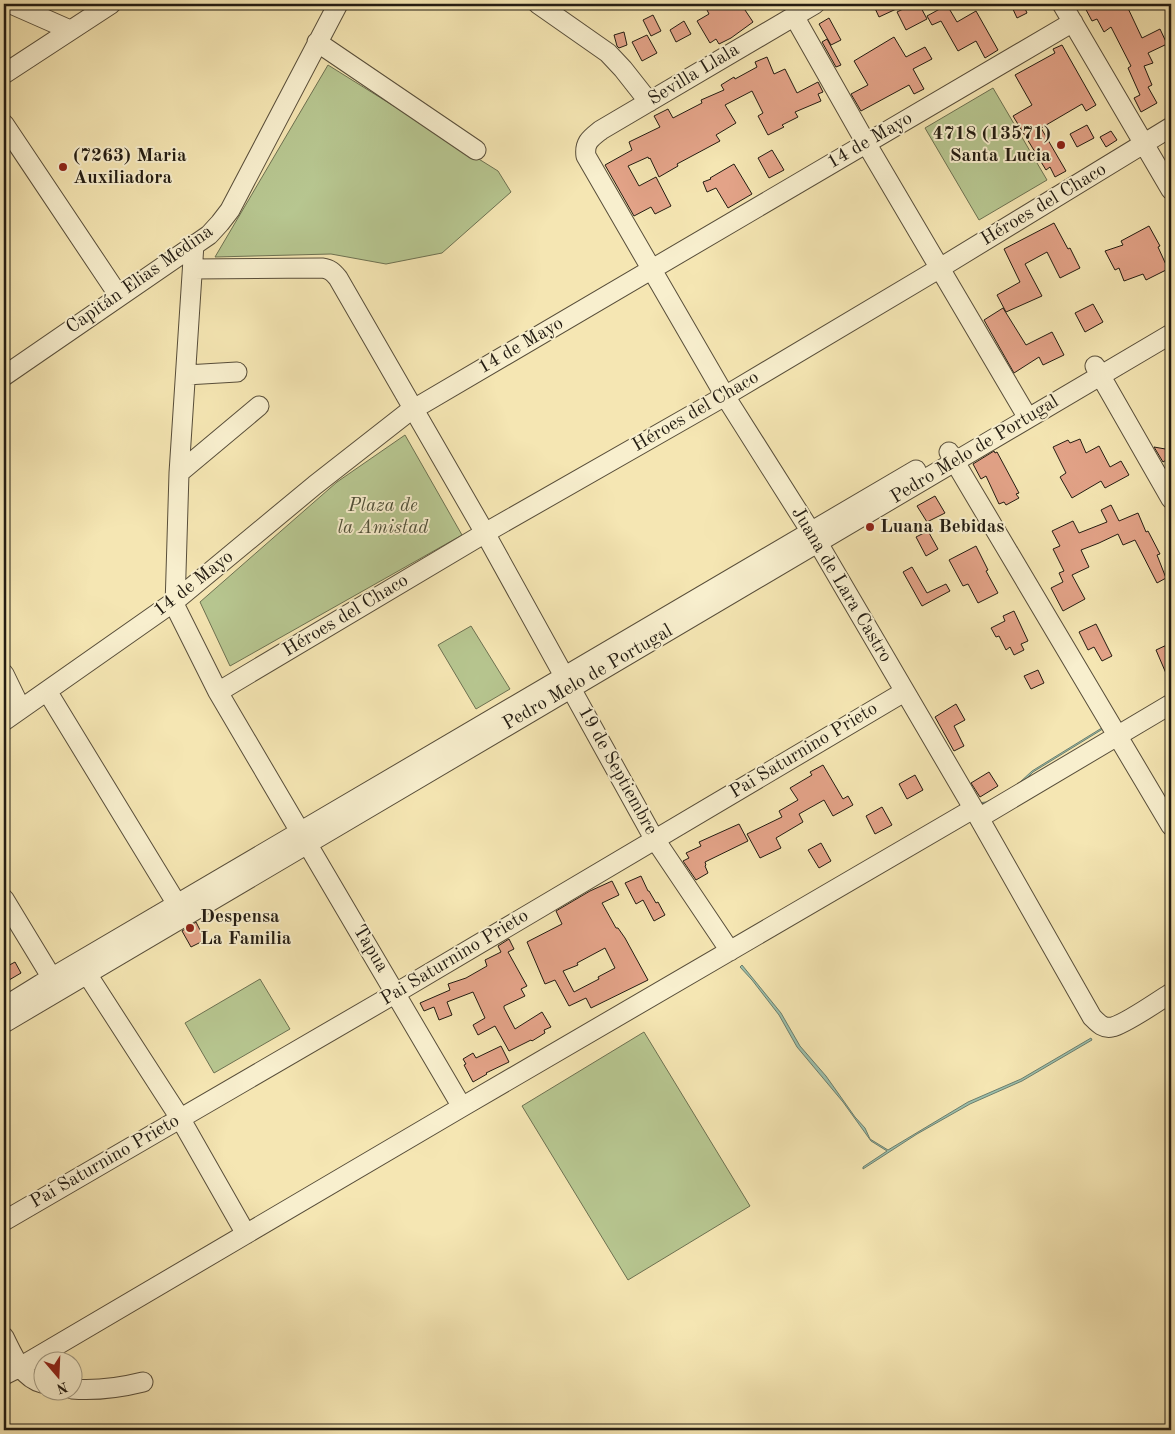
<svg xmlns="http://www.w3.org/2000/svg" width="1175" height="1434" viewBox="0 0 1175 1434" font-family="'Old Standard TT',serif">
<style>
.green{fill:#b7c690;stroke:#6d7151}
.water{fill:#9cc0ac;stroke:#6c7e6e}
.building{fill:#e3a388;stroke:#231c12;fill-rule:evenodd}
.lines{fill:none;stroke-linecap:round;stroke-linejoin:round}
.minor-casing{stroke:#584e3a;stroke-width:21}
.minor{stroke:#f8efce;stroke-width:19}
.poi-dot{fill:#8f2418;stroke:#f8efce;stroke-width:2}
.labels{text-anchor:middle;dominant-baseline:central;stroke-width:4;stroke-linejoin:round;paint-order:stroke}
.street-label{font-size:19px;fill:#231c12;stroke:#f8efce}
.poi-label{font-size:19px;font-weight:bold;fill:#231c12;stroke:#f8efce;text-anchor:start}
.park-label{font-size:19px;font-style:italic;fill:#4f4f38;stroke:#f8efce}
</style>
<rect width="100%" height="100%" fill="#f5e6b3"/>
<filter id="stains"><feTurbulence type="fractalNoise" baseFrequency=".004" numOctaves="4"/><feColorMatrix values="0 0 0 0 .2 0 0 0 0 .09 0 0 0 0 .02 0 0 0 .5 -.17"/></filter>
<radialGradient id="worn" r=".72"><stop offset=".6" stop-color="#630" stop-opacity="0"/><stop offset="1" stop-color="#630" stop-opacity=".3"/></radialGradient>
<path class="green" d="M328,65l170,106 13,21 -69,61 -56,11 -55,-10 -116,3z
M993,88l54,92 -68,40 -54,-92z
M405,435l57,100 -232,131 -30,-64 137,-120z
M471,626l39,63 -34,20 -38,-64z
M260,979l30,50 -76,44 -29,-50z
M644,1032l106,174 -122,74 -106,-174z"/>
<path class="water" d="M1105,726l1,1 -73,45 -13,13 -33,18 -9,1v-1l8,-1 9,-4 23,-14 14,-13z
M742,965l39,48 19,33 26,30 29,41 10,11 5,11 18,11 80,-48 53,-23 70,-41 1,2 -70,41 -52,23 -53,30 -54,35v-2l24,-16 -16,-10 -28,-39 -46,-55 -18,-32 -27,-35 -12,-13z"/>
<path class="building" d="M704,4h37l12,18 -22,16 -12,6 -3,-5 -6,4 -13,-22 12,-7z
M873,4h34l-28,13z
M913,4h6l8,15 -21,11 -9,-18z
M1019,4h4l4,9 -10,5 -5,-11z
M1083,4h43l16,34 18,-9 7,15 -19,9 5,10 -9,3 8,19 -4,2 9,16 -16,9 -7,-14 6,-3 -12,-27 3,-2 -20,-39 -7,5 -7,-13 -5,2z
M947,5l10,17 19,-11 22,39 -13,8 -9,-17 -18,10 -17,-30 -9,4 -5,-9z
M653,15l8,16 -10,5 -8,-16z
M829,18l12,22 -10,5 -12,-21z
M684,21l7,13 -15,8 -6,-12z
M624,32l3,13 -8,3 -2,-2 -3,-11z
M647,35l10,18 -15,8 -10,-19z
M894,37l12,20 19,-10 7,12 -19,10 11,20 -10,5 -5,-9 -48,26 -10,-17 17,-9 -14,-24z
M827,39l14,26 -5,2 -14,-25z
M1062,45l34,60 -10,6 -4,-7 -41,24 25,43 -11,6 -5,-10 -4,3 -33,-54 19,-11 -17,-30 40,-22 -2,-4z
M767,57l7,17 11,-5 12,24 21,-11 5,10 -5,2 3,7 -26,11 3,5 -16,8 2,2 -16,8 -10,-19 5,-3 -11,-22 -27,14 11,18 -20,12 4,6 -43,23 1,2 -19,11 -9,-19 -1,1 -1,-2 -20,9 11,20 17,-9 15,29 -16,8 -4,-7 -17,9 -29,-51 27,-15 -3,-8 31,-15 -6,-11 14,-7 5,9 29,-15 -1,-3 23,-10 -3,-5 13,-8 1,2 22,-12 -2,-5z
M1087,125l7,13 -17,9 -7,-13z
M1111,131l6,9 -11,7 -6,-10z
M772,150l12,20 -15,8 -11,-20z
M734,164l18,30 -24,14 -12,-20 -9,4 -4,-10 8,-3 -1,-1z
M1054,223l14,26 2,-1 10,20 -20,10 -13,-26 -22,12 17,32 -36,16 -9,-17 23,-13 -16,-33z
M1149,226l11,20 -2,1 10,22 -22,11 -3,-6 -19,7 -5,-13 -4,2 -10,-19 18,-6 -2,-4z
M1093,304l10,18 -18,10 -10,-19z
M1003,308l23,37 26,-13 12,23 -21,10 -4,-8 -25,16 -30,-53z
M1080,439l6,14 13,-7 11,21 11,-6 8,14 -24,13 -4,-7 -29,17 -12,-21 6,-4 -13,-26 15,-7 2,3z
M1154,447l17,3v7l-8,5z
M994,451l1,2 2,-1 22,41 -3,1 3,4 -13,7 -2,-3 -5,2 -13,-28 -5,3 -8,-15z
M935,496l10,17 -18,9 -10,-16z
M1111,505l8,16 19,-8 8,19 2,-1 12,23 -3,1 9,23 -9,5 -22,-43 -12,5 -5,-11 -19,9 -18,7 8,17 -17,8 13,24 -22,12 -12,-23 12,-6 -4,-9 5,-2 -11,-22 7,-3 -8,-15 21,-10 6,12 28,-11 -6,-12z
M928,531l10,18 -12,7 -10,-19z
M976,546l12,24 -2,1 12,22 -20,10 -10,-19 -5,2 -14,-26z
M912,567l15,26 19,-9 4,7 -28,15 -19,-34z
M1014,611l14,30 -7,3 3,6 -10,5 -4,-8 -4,3 -7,-14 -3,1 -5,-9 14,-7 -2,-5z
M1096,624l16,32 -10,5 -8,-14 -6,3 -9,-18z
M1171,643v42l-15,-35z
M1038,670l6,13 -13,6 -7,-13z
M956,704l9,16 -11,6 10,20 -10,5 -19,-34z
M823,765l20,34 5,-3 5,9 -20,11 -9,-16 -25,14 4,8 -27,16 5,10 -21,10 -13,-24 35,-17 -3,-6 19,-11 -8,-12 22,-13 -2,-3z
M989,772l9,14 -18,11 -9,-14z
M915,775l8,15 -16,9 -8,-15z
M882,807l10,18 -17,9 -9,-18z
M739,824l9,17 -43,21 1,3 -1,1 3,7 -12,7 -13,-19 6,-3 -3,-5 15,-7 -2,-4z
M821,843l10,18 -12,7 -11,-18z
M641,876l7,15h1l7,12 2,-1 7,13 -11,6 -11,-21 -7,4 -11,-21z
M612,881l7,14 -17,8 14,25h2l7,10 23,42 -57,28 -5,-10 -17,8 -14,-26 -10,4 -18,-42 35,-18 -6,-13 34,-20zM605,948l10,20 -17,9 1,2 -25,13 -11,-21 15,-6 -1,-2z
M196,922l9,18 -14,7 -9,-16z
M509,939l5,10 -6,3 19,34 -6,3 4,7 -21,10v2l11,21 27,-17 9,15 -7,3 1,3 -13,8 -1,-1 -22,11 -14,-25 -17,9 -5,-10 12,-7 -12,-26 -26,10 5,13 -13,5 -5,-13 -10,4 -4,-8 30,-13 -2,-6 18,-6 21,-12 -2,-6 16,-8 -3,-6z
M15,962l6,11 -17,10v-15z
M501,1046l8,16 -23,11 1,1 -14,8 -9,-17 2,-1 -3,-5 10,-6 3,5z"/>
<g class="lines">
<g class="minor-casing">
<path id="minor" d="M11,4l59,26
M538,4l70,49 15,16 26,33
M815,4l-214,126c-10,8 -17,12 -15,26l139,240 93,147 161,275 113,199c6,6 11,12 20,10 12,-2 48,-27 59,-34
M1062,4l109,186
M794,16l72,127 162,275
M317,42l159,108
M4,74l107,-70
M4,124l115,172
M194,244l-15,229 -4,133 43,86 244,415
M193,269l129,-1c8,1 11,4 16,10l147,255 167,302 78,116
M1095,366l76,133
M186,375l51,-3
M4,376l205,-141 11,-12 10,-13 108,-206
M949,452l222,374
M179,473l80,-67
M4,674l17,35
M47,691l136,223
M218,692l267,-159 240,-137 215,-128 231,-141
M4,721l171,-120 140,-116 92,-72 666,-391
M979,818l192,-114
M4,899l54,89
M87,974l93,144 66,116
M4,1007l37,-23 875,-514
M4,1023l1167,-689
M4,1221l392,-228 508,-301
M4,1337c9,18 18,41 38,46
M4,1375l16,-8 442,-260 511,-298
M72,1389c25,2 47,-1 71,-7"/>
</g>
<use href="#minor" class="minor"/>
</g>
<g class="poi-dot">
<circle cx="1061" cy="145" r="5"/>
<circle cx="63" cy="167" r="5"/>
<circle cx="870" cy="527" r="5"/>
<circle cx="190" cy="928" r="5"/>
</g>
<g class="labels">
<g class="street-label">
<text transform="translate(694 75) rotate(-31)">Sevilla Llala</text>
<text transform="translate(870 141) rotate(-30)">14 de Mayo</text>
<text transform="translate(1044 205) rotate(-31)">Héroes del Chaco</text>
<text transform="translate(140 280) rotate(-35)">Capitán Elias Medina</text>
<text transform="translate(521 346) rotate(-30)">14 de Mayo</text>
<text transform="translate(696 412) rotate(-30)">Héroes del Chaco</text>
<text transform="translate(975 450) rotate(-31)">Pedro Melo de Portugal</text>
<text transform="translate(194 584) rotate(-38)">14 de Mayo</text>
<text transform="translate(841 585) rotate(59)">Juana de Lara Castro</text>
<text transform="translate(346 616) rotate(-31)">Héroes del Chaco</text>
<text transform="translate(588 678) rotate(-30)">Pedro Melo de Portugal</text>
<text transform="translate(804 751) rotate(-31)">Pai Saturnino Prieto</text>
<text transform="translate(617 771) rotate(61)">19 de Septiembre</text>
<text transform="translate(370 949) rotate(59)">Tapua</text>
<text transform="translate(455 958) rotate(-31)">Pai Saturnino Prieto</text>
<text transform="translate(105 1162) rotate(-30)">Pai Saturnino Prieto</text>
</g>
<g class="poi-label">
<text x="1051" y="134" text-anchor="end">4718 (13571)<tspan x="1051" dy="22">Santa Lucia</tspan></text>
<text x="73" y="156">(7263) Maria<tspan x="73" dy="22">Auxiliadora</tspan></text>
<text x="880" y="527">Luana Bebidas</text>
<text x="200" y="917">Despensa<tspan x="200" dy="22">La Familia</tspan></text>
</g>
<g class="park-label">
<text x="383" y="506">Plaza de<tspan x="383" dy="22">la Amistad</tspan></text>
</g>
</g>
<rect width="1175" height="1434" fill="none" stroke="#f5e6b3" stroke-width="20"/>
<rect x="5" y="5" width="1165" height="1424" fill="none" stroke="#231c12" stroke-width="2.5"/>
<rect x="10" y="10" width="1155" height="1414" fill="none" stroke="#231c12"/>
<g transform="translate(58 1376) rotate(161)"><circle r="24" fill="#f8efce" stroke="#a39b83"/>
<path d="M0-4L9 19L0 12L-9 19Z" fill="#8f2418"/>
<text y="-8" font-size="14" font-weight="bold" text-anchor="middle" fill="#231c12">N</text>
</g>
<rect width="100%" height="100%" filter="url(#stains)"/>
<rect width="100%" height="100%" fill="url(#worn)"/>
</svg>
